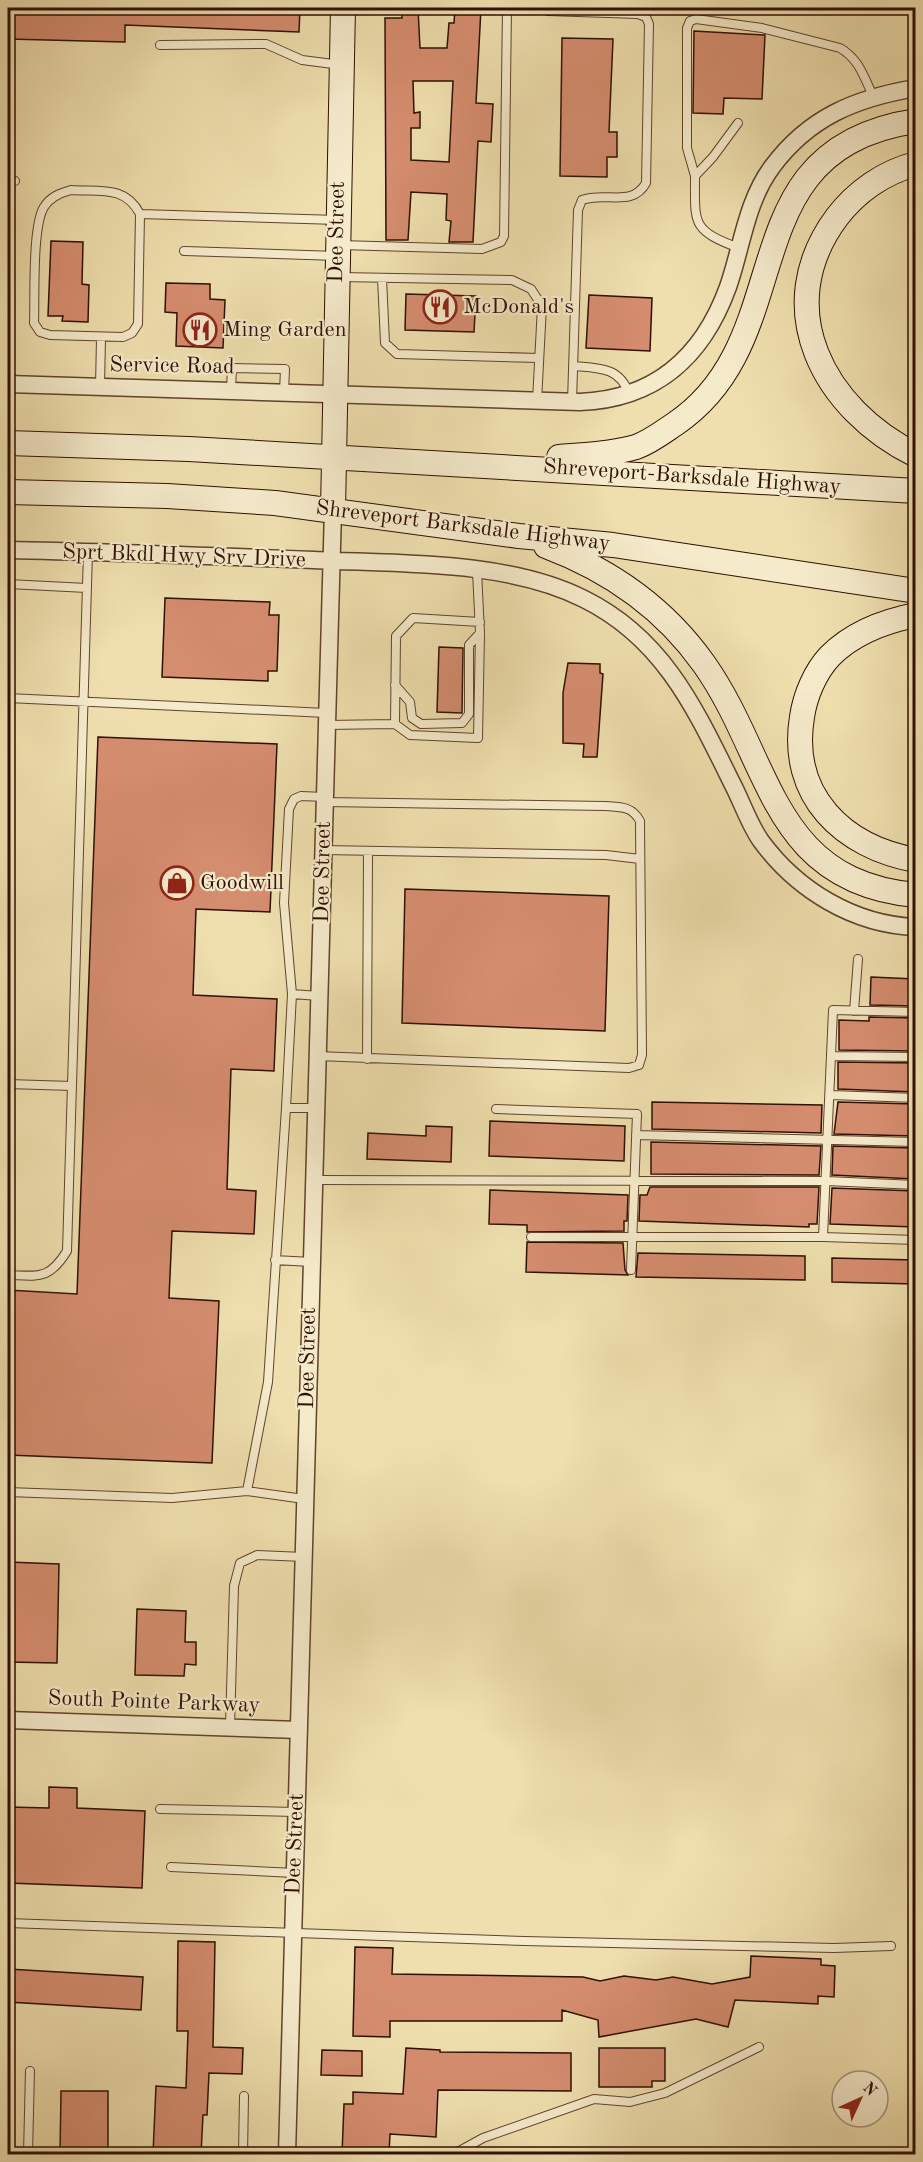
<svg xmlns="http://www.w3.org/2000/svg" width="923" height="2162" viewBox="0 0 923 2162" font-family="'Old Standard TT',serif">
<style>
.building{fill:#d58d6f;stroke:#2f0f01;stroke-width:1.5;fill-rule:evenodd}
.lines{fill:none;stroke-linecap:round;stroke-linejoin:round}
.lane-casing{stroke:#5f432c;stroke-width:10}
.street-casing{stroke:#5f432c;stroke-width:19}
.secondary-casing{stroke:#2f0f01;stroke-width:26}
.lane{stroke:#f5eaca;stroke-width:8}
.street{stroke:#f5eaca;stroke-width:16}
.secondary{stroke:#f5eaca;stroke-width:24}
.labels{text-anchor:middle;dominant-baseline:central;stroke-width:4.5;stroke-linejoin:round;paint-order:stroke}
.street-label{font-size:22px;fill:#2f0f01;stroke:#f5eaca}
.poi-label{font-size:22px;fill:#2f0f01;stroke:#f5eaca;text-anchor:start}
</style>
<rect width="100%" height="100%" fill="#efdfae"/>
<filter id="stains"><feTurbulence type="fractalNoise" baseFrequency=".00333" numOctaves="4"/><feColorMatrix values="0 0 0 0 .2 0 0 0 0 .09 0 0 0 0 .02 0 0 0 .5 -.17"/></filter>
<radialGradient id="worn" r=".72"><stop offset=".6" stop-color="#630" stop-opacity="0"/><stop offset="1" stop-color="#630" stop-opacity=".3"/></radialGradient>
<path class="building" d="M8,8h292l-1,24 -174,-7v17l-117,-3z
M402,8h16l2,40h27l2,-25h5l1,-15h26l-5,95 17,1 -2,38 -13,-1 -5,101h-24l2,-21 -5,-1 1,-26 -36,-2 -3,48h-22l-1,-222h17zM413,81h40l-4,81 -38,-2v-32h9v-16l-6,1z
M694,31l71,4 -3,64 -38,-1 -1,16 -30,-1z
M562,38l51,1 -4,93h8v25h-10v20l-47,-1z
M51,241l32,1 -1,42 7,1 -1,37 -26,-1 1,-5h-15z
M166,283l44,1v15l15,1 -2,48 -47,-2 1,-33 -12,-1z
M406,294l70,2 -2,36 -69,-2z
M589,295l63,3 -2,53 -64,-3z
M165,598l105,4 -1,13h10l-2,56h-9v10l-106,-4z
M439,647l24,1 -1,65 -25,-1z
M568,663l32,1v9l3,1 -6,83h-14l1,-13 -21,-1v-50z
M98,737l179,7 -7,168 -74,-3 -3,86 84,4 -3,72 -43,-2 -4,120 29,2 -2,43 -82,-3 -3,67 50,3 -7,162 -204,-8v-165l69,4z
M405,889l204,7 -4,135 -203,-8z
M871,977l44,2v27l-45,-1z
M869,1017l46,1v33l-76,-1v-30l30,1z
M838,1062l77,1v29l-77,-3z
M652,1102l170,3 -1,28 -169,-4z
M838,1102l77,2v32l-81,-2z
M490,1121l135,5 -1,35 -135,-5z
M426,1126l26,1 -1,35 -84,-3 1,-26 58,3z
M651,1142l170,4 -2,29 -168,-1z
M833,1146l82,2v31l-83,-4z
M650,1187h169l-2,37h-8v3l-170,-6 1,-26h7z
M832,1188l83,3v36l-85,-3z
M490,1190l138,5 -1,26h-3v10l-97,1v-7l-38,-1z
M527,1242l96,1 2,27 3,5 -102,-3z
M638,1253l167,3v24l-169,-3z
M832,1258l83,2v24l-83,-2z
M8,1562l51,2 -2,99 -49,-1z
M137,1609l49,2 -1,31h11v23l-11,-1 -1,12 -49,-1z
M49,1787l28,1v20l68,3 -3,77 -134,-5v-76l41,1z
M178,1941l37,1 -2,105 30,1 -1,26 -33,-1 -2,42h-4l-2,39h-48l3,-68 30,2 2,-57h-11z
M355,1947l38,1 -1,26 191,3 17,4 24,-5 32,4 17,-3 39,7 38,-7 1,-21 70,3v6l14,1 -1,31 -16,-1v8l-83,-4 -7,27 -32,-8 -97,18 -1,-17 -36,-10v11h-172v16l-37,-1z
M8,1969l135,8 -2,33 -133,-8z
M406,2048l34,2v2l131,1v38l-133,-1 -2,47 -46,-3 -1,20h-47l2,-50h9v-12l50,2z
M599,2048h66v33h-13v6h-53z
M322,2050l40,1v25l-41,-1z
M61,2091h47v63h-48z"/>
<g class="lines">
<g class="lane-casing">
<path id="lane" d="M548,11l90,3 8,3 3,7 -3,159c-14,25 -41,8 -64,17l-4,10 -6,192
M160,45l106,-1 36,16 39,5
M738,123l-25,34 -18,19c0,48 -4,54 44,72
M695,176l-8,-28v-120l3,-7 6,-2 66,9 78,20c19,11 24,29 33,48
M8,181h7
M71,190c29,2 54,-5 69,24l-2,110 -6,9 -9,4 -73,-2 -10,-3 -6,-9c1,-25 -2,-97 10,-116 6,-10 16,-14 27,-17z
M140,214l198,6
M339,245l143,4 19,-7 3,-6 3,-228
M184,251l153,5
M339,277l173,3 19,9 11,17 -5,95
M382,278l3,65 12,11 142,4
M574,366c25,2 46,1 55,28
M100,386l1,-48
M231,389l1,-21 53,1 -1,23
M8,584l79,4
M395,685l15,17 2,16 9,6 41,-1 7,-9v-69l11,-12
M8,698l318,15
M395,724l1,-88 17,-18 67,4
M326,725l69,-1 15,11 68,3 2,-105 -3,-62
M323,850l283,5 34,4
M292,994l27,2
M854,1011l4,-52
M916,1012l-83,-2 -10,227 93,3
M317,1056l312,12 10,-3 3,-10 -2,-234c-8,-15 -20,-14 -35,-15l-281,-4
M832,1056l84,1
M367,1059l1,-208
M8,1084l64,2
M830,1095l86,3
M286,1108h30
M496,1109l141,5 -6,156
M636,1135l280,7
M314,1180l512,1 90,4
M531,1237h292
M275,1260l36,2
M8,1275c31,1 41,5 59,-24l21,-699
M247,1491l21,-109 18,-274 6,-114 -8,-91 5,-94 5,-10 7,-3 23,1
M8,1492l164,6 75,-7 57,8
M230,1727l4,-141 6,-23 17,-8 47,2
M160,1809l136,3
M171,1867l124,6
M8,1923l516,18 310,7 57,-2
M28,2154l2,-83
M243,2154l1,-58
M454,2154l29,-16 111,-39 36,3 35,-9 94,-46"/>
</g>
<g class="street-casing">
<path id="street" d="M8,384l572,18c76,-3 123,-46 148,-115 14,-40 18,-85 44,-120 37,-50 84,-69 144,-79
M8,550c102,2 204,6 306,10 84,4 193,0 270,39 79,39 111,109 148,184 10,19 17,41 29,58 36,49 93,84 155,86
M8,1720l291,10
M287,2154l46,-1644"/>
</g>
<g class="secondary-casing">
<path id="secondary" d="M916,164c-32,8 -60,28 -79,53 -68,91 -13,193 79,238
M8,443l181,6 727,42
M559,457c25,-2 53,-3 77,-10 14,-5 27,-15 39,-23 129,-87 50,-275 241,-303
M8,492l159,4 108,7 244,33 94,9 303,46
M333,510l10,-502
M546,546c64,24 119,63 158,118 68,96 66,218 212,231
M916,615c-31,6 -63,18 -86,41 -15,16 -25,40 -28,61 -13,79 41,130 114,143"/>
</g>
<use href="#lane" class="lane"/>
<use href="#street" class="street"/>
<use href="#secondary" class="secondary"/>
</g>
<defs>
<g id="restaurant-ring" transform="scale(1.725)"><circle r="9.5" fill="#f5eaca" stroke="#8f2418" stroke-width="1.5"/><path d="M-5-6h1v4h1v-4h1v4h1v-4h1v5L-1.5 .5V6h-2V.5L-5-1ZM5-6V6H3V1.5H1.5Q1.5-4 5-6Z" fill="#8f2418"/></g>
<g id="shop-ring" transform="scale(1.725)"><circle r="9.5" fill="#f5eaca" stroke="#8f2418" stroke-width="1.5"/><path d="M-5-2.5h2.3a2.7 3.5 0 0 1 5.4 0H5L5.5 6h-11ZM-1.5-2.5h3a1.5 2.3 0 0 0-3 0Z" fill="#8f2418"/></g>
</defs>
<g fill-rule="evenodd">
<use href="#restaurant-ring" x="440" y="307"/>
<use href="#restaurant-ring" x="200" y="330"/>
<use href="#shop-ring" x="177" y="883"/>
</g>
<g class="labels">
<g class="street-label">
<text transform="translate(337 232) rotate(-89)">Dee Street</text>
<text transform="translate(172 366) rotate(1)">Service Road</text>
<text transform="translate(692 477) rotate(4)">Shreveport-Barksdale Highway</text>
<text transform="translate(463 526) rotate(7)">Shreveport Barksdale Highway</text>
<text transform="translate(184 556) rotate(2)">Sprt Bkdl Hwy Srv Drive</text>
<text transform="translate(323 872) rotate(-89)">Dee Street</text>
<text transform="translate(308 1358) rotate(-89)">Dee Street</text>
<text transform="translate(154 1702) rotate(2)">South Pointe Parkway</text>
<text transform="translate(295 1844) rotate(-88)">Dee Street</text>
</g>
<g class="poi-label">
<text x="463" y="307">McDonald's</text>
<text x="223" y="330">Ming Garden</text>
<text x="200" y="883">Goodwill</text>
</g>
</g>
<rect width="923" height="2162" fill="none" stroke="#efdfae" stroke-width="30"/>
<rect x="9" y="9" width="905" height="2144" fill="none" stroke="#2f0f01" stroke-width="3"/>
<rect x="15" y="15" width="893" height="2132" fill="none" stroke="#2f0f01" stroke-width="1.5"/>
<g transform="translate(860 2099) rotate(45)"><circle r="28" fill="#f5eaca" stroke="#a6927a" stroke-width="1.5"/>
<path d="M0-4.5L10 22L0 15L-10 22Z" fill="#8f2418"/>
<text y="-9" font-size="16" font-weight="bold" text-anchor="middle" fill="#2f0f01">N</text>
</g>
<rect width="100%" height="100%" filter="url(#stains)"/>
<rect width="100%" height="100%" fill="url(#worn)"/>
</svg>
